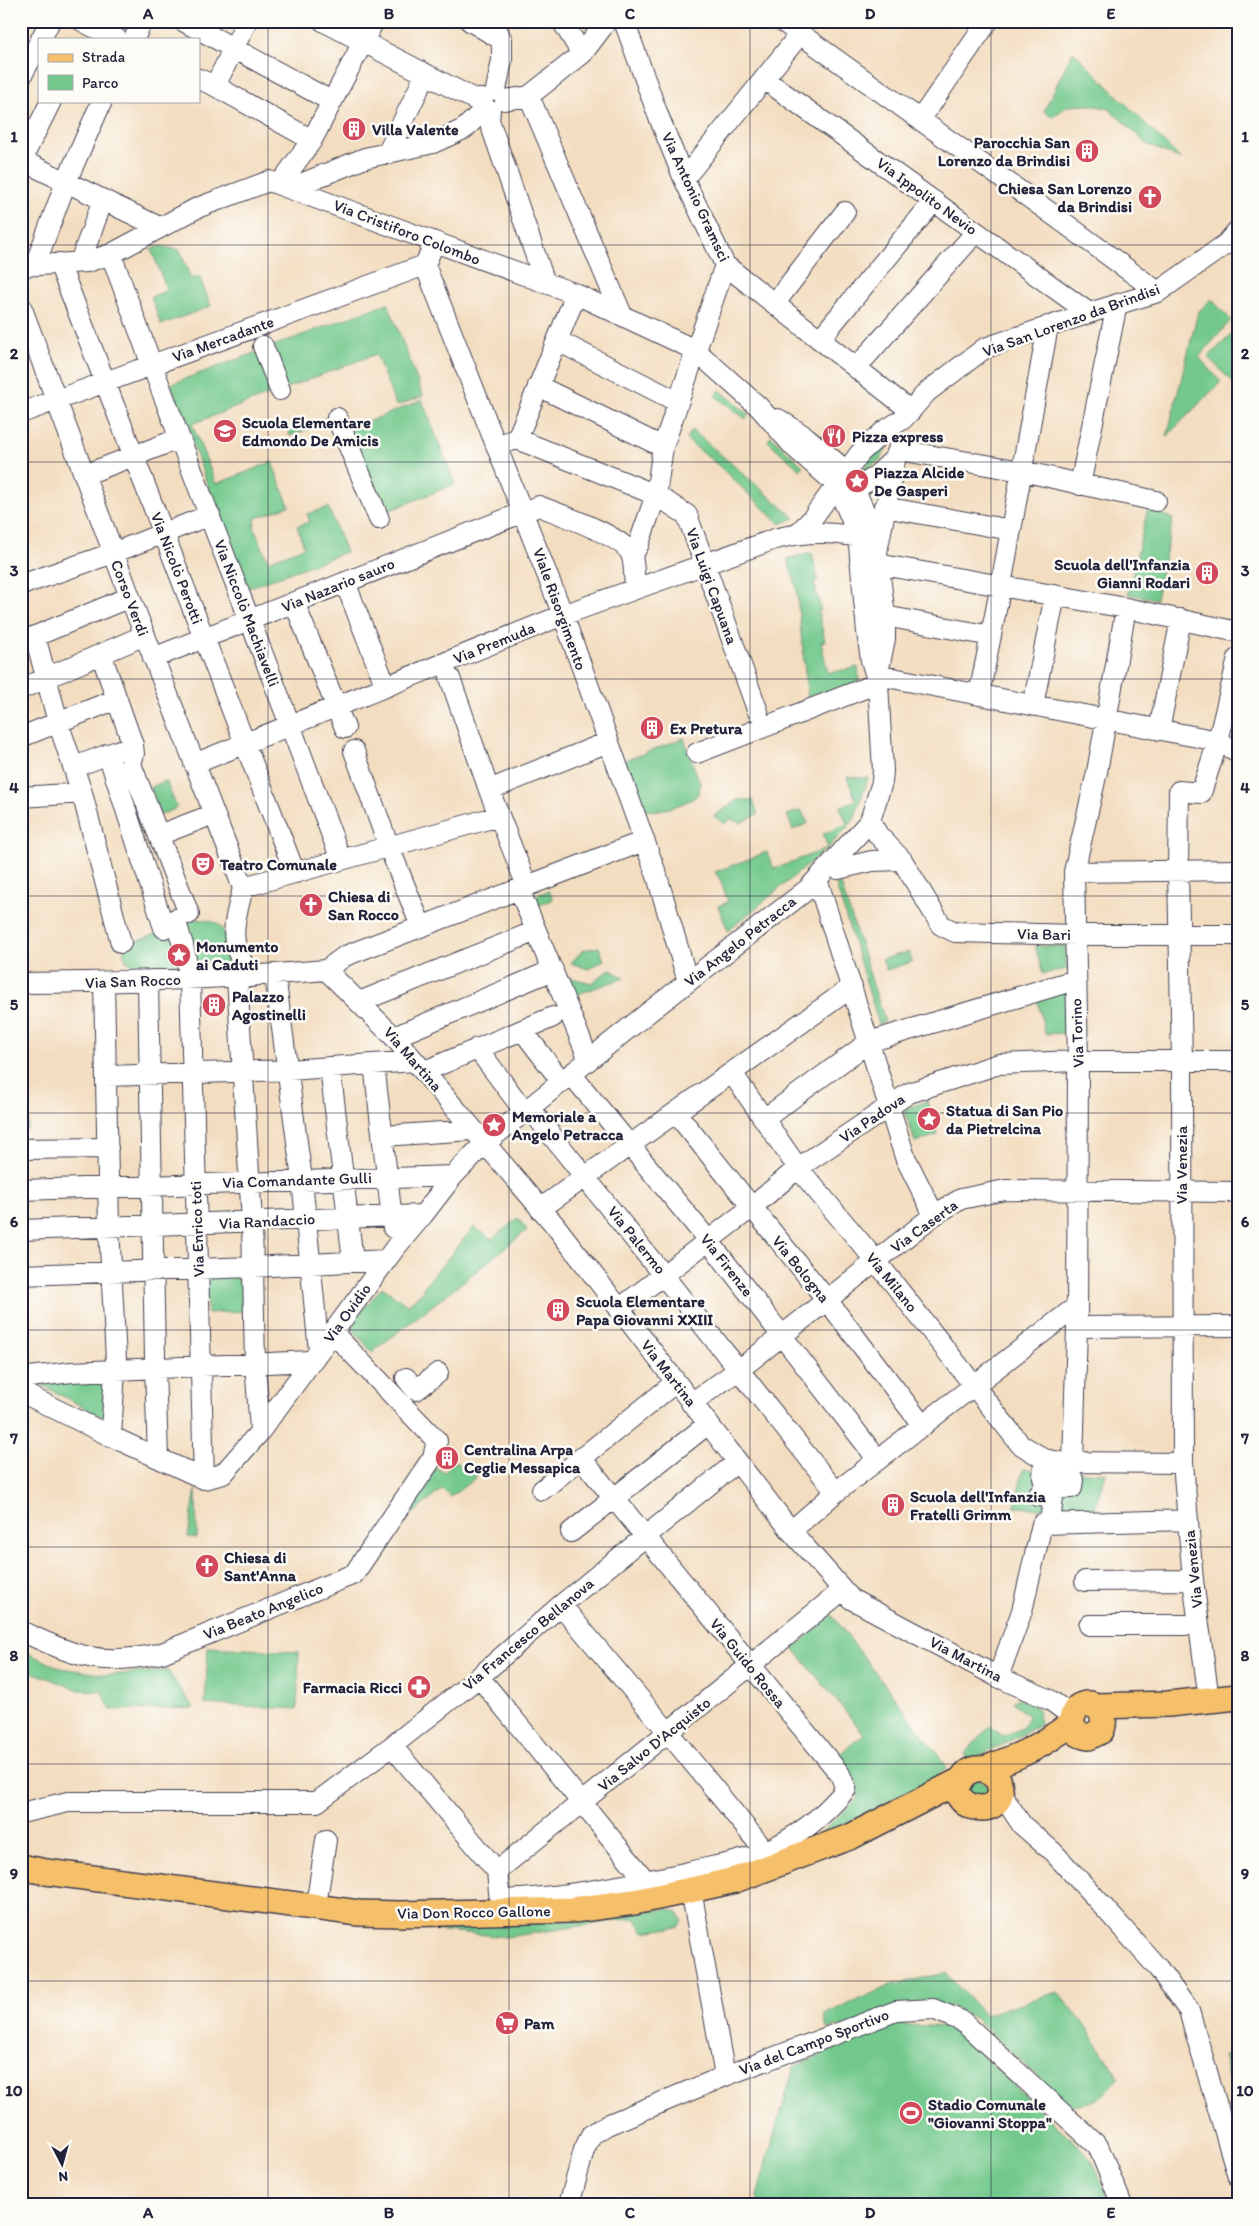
<svg xmlns="http://www.w3.org/2000/svg" width="1259" height="2226" viewBox="0 0 1259 2226" font-family="Itim,sans-serif">
<style>
.green{fill:#73c98d;stroke:#4a7664}
.lines{fill:none;stroke-linecap:round;stroke-linejoin:round}
.minor-casing{stroke:#413e4f;stroke-width:22}
.major-casing{stroke:#413e4f;stroke-width:28}
.minor{stroke:#fff;stroke-width:20}
.major{stroke:#f6c06b;stroke-width:25}
.grid{fill:none;stroke:#22223b;stroke-width:1;stroke-opacity:0.55}
.labels{text-anchor:middle;dominant-baseline:central;stroke-width:5;stroke-linejoin:round;paint-order:stroke}
.poi-label{font-size:16px;font-weight:bold;fill:#22223b;stroke:#fdfcf7;text-anchor:start}
.street-label{font-size:16px;fill:#22223b;stroke:#fdfcf7}
.neatline{fill:none;stroke:#22223b;stroke-width:2}
.grid-label{font-size:16px;text-anchor:middle;font-weight:bold;fill:#22223b}
</style>
<rect width="100%" height="100%" fill="#fdfcf7"/>
<filter id="ink" filterUnits="userSpaceOnUse"><feTurbulence type="fractalNoise" baseFrequency=".02" numOctaves="2"/><feDisplacementMap in="SourceGraphic" scale="10" xChannelSelector="R" yChannelSelector="G"/><feConvolveMatrix kernelMatrix="1 2 1 2 8 2 1 2 1" color-interpolation-filters="sRGB"/></filter>
<filter id="wash" filterUnits="userSpaceOnUse"><feTurbulence type="fractalNoise" baseFrequency=".0096" numOctaves="4" result="noise"/><feDisplacementMap in="SourceGraphic" scale="20" xChannelSelector="R" yChannelSelector="G"/><feGaussianBlur stdDeviation="1.12" result="paint"/><feColorMatrix in="noise" values="0 0 0 0 0 0 0 0 0 0 0 0 0 0 0 0 0 1.4 0 .05"/><feComposite in="paint" operator="in"/></filter>
<g filter="url(#wash)">
<rect width="100%" height="100%" fill="#f3ddc0"/>
<path class="green" d="M1073,51l108,108 -33,-14 -40,-37 -19,-3 -22,1 -14,11 -9,-6z
M160,246l20,4 11,29 8,-3 12,30 -50,19 -10,-28 16,-7 -16,-41z
M1211,299l20,21 -32,37 22,25 -54,54 31,-124z
M388,303l35,93 -27,10 -20,-52 -184,70 24,60 56,-22 17,44 -33,12 -2,9 14,34 36,-14 -7,-21 13,-4 -3,-8 21,-7 18,45 -101,37 -74,-205z
M1235,331l3,3v54l-30,-31z
M720,390l29,25 -3,4 -31,-23z
M422,400l33,84 -74,30 -34,-84z
M328,417l1,4 -39,15 -2,-5z
M692,430l103,88 -15,6 -61,-58 -33,-27z
M771,436l32,30 -3,4 -32,-29z
M886,438l5,1 -10,20 -16,12 -1,-4z
M1148,508l25,11 -17,80 -28,-5z
M812,553l6,27 -4,2 7,29h-3l7,30 -4,1 7,31 30,-6 1,15 -51,18 -12,-115 -9,-26z
M684,738l16,46 -1,9c-7,10 -45,22 -56,16l-19,-48z
M847,777l21,1 -14,42 -26,28 -100,83 -10,-25 10,-4 -8,-23 -5,-7 52,-20 7,17 54,-21 -5,-14 24,-10 -7,-17 16,-7z
M166,781l11,27 -17,7 -9,-28z
M737,800h16l5,14 -17,9 -10,-4 -7,5 -10,-8z
M801,810l7,13 -15,7 -6,-15z
M841,884l44,138 -6,2 -43,-139z
M549,891l4,8 -18,8 -5,-10z
M195,919c24,1 29,6 33,29 1,7 3,13 0,20l-85,3 -17,-10 -3,-10 5,-7z
M1035,946h30l2,23 -24,5z
M599,947l5,13 -16,9 -17,-6 12,-13z
M909,952l3,10 -26,8 -4,-11z
M610,969l14,9 -52,18 -9,-20 29,7z
M1068,990l-2,43 -21,1 -8,-37z
M21,1013h3l4,116h-7z
M927,1101l11,34 -23,7 -11,-33z
M518,1218l9,12 -63,51 -92,71 -18,-21 -3,-7 31,-37 25,18 17,-14 -2,-2 52,-62 18,12z
M246,1275l2,36 -41,2 -1,-37z
M103,1380l1,38 -64,-34z
M455,1461l23,15 -28,21 -8,-8 -42,36 -3,-3 39,-54 8,4z
M1023,1469l82,4 -11,39 -79,-5z
M196,1489l1,49 -9,-1z
M832,1615l115,152 -15,13 -116,58 41,-39 1,-14 -21,-29 27,-22 -71,-86z
M208,1647l91,5 -2,57 -92,-5z
M21,1650l39,18 48,7 59,-5 27,38 -83,2 -10,-19 -22,-1 -58,-22z
M1019,1698l19,11 2,16 -71,37 -4,-9 25,-27 13,10 19,-8 6,-12 -15,-14z
M972,1777l21,11 -15,16 -12,-21z
M670,1909l8,4 5,8 -5,6 -34,5 -9,-14 -128,19 -73,-7 -2,-4 101,-3z
M946,1973l38,42 73,-23 28,33 34,53c-17,20 -24,26 -50,28l-93,-87 -25,-13 -124,23 -3,-14 67,-30z
M889,2024l63,3 139,131 21,47h-353l-2,-10 37,-128z
M1238,2054v69l-15,-67z"/>
</g>
<g filter="url(#ink)">
<g class="lines">
<g class="minor-casing">
<path id="minor" d="M82,21l35,18
M183,21l148,80
M323,21l151,78h9
M470,21l32,19
M492,21l10,19v20l-6,30
M562,21l20,33
M624,21l34,94 26,64 41,86 186,146
M782,21l277,198 99,73
M41,39l9,-18
M134,39l8,-18
M21,77l18,-34
M199,79l16,7 97,54
M764,79l325,234
M215,86l32,-65
M529,96l93,219
M505,100l24,-4 53,-42 25,-33
M490,111l-1,9 56,163
M920,120l68,-99
M387,154l39,-80
M21,160l138,67
M21,161l30,-60
M684,179l116,-145
M280,184l32,-44 62,-119
M291,188l74,-30 68,-15 31,-14 22,-21
M434,243l-9,22 138,350 94,261 31,106
M111,254c73,203 155,403 230,606
M80,262l23,-62
M59,263l236,610
M35,265l31,-83 36,-81
M21,266l66,-4 24,-8 86,-46 72,-27 307,113 119,56 64,57 35,40 42,37 19,5 20,-12 20,-19
M775,303l70,-91
M21,306l109,291 113,291
M820,339l114,-138
M558,341l120,61
M263,346l17,44
M856,368l120,-136
M538,386l125,61
M21,413l404,-148
M337,418l42,101
M778,419l28,18 40,34 24,52 6,21
M517,439l59,-145
M497,445l20,-6 139,56 31,20 71,197
M898,450l124,21 134,30
M84,475l94,-36
M1080,485l37,-181
M884,507l127,23
M798,533l13,-13 49,-67 24,-22 19,-12 24,-27 58,-44 104,-35 69,-21 68,-48 12,-14
M632,555l6,-9 18,-51 7,-48 62,-182
M860,561l266,47 112,24
M345,582l41,105
M21,585l92,-32 97,-38
M294,602l51,126
M885,616l106,20
M35,636l23,86 24,71 39,150
M21,642l109,-45
M101,654l32,91 1,9 -3,10 58,150
M153,658l386,-152c20,8 84,30 92,48 4,10 3,25 4,35
M878,673l7,-34v-23l-8,-64 19,-97
M877,675l341,66 20,11
M450,678l39,112 38,96
M21,689l124,-54
M979,695l22,-110 47,-259
M1033,705l22,-110
M1159,730l22,-111
M21,737l96,-38
M354,751l35,96 32,79
M697,753l181,-70
M108,754l56,174
M194,764l369,-149 212,-76c35,-9 63,-7 99,1
M74,767l46,-17
M489,790l119,-48
M21,797l61,-4
M870,821l8,14 24,25 39,65 14,7 121,3h162
M159,835l55,-21
M838,869l34,-8 30,-1
M1074,872l164,-2
M818,882l87,275 29,58
M243,888l8,-3 248,-69
M243,888c-10,40 -16,53 8,89
M519,889l70,171
M175,919l8,26 7,34 14,500
M326,970l68,67 160,187 237,307 60,68 147,78 52,23 22,16
M326,970l19,-14 299,-115
M275,975l27,205 17,171
M237,978l15,244 3,142 5,65
M104,982l5,245 7,133
M148,982l7,376
M21,983c102,-1 204,-4 305,-13
M359,1002l177,-71
M523,1031l39,51
M394,1037l159,-67
M477,1048l47,63
M374,1064l19,164
M330,1067l23,194
M425,1071l128,-54
M732,1073l66,95 78,93 144,183 24,15 16,3 123,1
M571,1074l137,166 170,220
M107,1076l182,-6 126,-9
M529,1107l307,385
M676,1113l151,187 96,126
M764,1119l105,-77 206,-62
M383,1136l89,-6
M21,1149l87,-1
M21,1190l432,-14
M540,1209l312,-222
M21,1230l402,-15
M21,1275l232,-8 133,-7
M619,1309l132,-101 47,-40 111,-75 90,-29 79,-3h160
M1077,1327l161,-1
M155,1368l3,90
M21,1378l51,-6 239,-11
M406,1378l10,12 22,-17
M21,1392l85,42 98,45 19,-5 35,-40 137,-186 28,-33 30,-39 31,-32 165,-132 159,-123 62,-68 12,-39 1,-11 -5,-88 -7,-23 -4,-28 -8,-86 -8,-28 -15,-34
M691,1403l49,-34 194,-154 27,-16 44,-9 233,2
M111,1437l4,-68
M1044,1459l-1,19 30,1 -1,9 -29,1 -5,7 15,1 -3,27
M1073,1463l4,-136 1,-266 -4,-189 23,-100 29,-164
M542,1490l134,-108
M791,1531l45,-39 241,-186
M571,1532l137,-108
M1085,1581l108,-1
M561,1605l107,127 105,129
M1089,1625h110
M21,1631c57,26 78,36 141,22l192,-79 79,-117 4,-16 -104,-108
M479,1677l167,204
M998,1677l24,-66 20,-87 146,-4
M1209,1700l-16,-120 -10,-117 -1,-402 -4,-189 1,-81 22,2 17,-52 20,-83
M392,1746l105,125
M1000,1792l22,33 31,27 39,42 66,74 31,43 49,165
M21,1813l47,-11h249l75,-56 87,-69 82,-72 176,-143
M691,1890l34,186
M318,1893l8,-53
M502,1900c64,-3 126,-15 187,-28 26,-6 53,-10 77,-21 31,-14 59,-36 80,-62l-6,-15 -259,-316
M501,1913l-4,-42 346,-281
M569,2205l15,-55 7,-15 16,-10 118,-49 171,-65 37,-2 29,12 136,125 24,59"/>
</g>
<g class="major-casing">
<path id="major" d="M1097,1706l71,-2 70,-7
M985,1769l13,10c16,47 -62,30 -34,-3 5,-7 13,-8 21,-7 23,-9 50,-19 70,-34 5,-3 12,-7 15,-12 4,-7 3,-15 12,-18 17,-6 26,13 19,26l-12,6c-10,-1 -17,-6 -18,-16
M21,1867l25,5 313,41 41,1 173,-4 61,-8 57,-12 44,-10 117,-44 109,-56"/>
</g>
<use href="#minor" class="minor"/>
<use href="#major" class="major"/>
</g>
</g>
<path class="grid" d="M268,21v2184M509,21v2184M750,21v2184M991,21v2184M21,245h1217M21,462h1217M21,679h1217M21,896h1217M21,1113h1217M21,1330h1217M21,1547h1217M21,1764h1217M21,1981h1217"/>
<defs>
<g id="building-disc" transform="scale(1.25)"><circle r="9.5" fill="#d1495b" stroke="#fdfcf7"/><path d="M-4-6H4V6H1V3H-1V6H-4ZM-2.5-4.3h1.7v1.8h-1.7ZM.8-4.3h1.7v1.8H.8ZM-2.5-1h1.7V.8h-1.7ZM.8-1h1.7V.8H.8Z" fill="#fff"/></g>
<g id="church-disc" transform="scale(1.25)"><circle r="9.5" fill="#d1495b" stroke="#fdfcf7"/><path d="M-1.2-6h2.4v3.5h3.3v2.4h-3.3V6h-2.4V-.1h-3.3v-2.4h3.3Z" fill="#fff"/></g>
<g id="school-disc" transform="scale(1.25)"><circle r="9.5" fill="#d1495b" stroke="#fdfcf7"/><path d="M0-5L7-2L0 1L-7-2ZM-4 1L0 2.5L4 1V4Q0 6-4 4Z" fill="#fff"/></g>
<g id="restaurant-disc" transform="scale(1.25)"><circle r="9.5" fill="#d1495b" stroke="#fdfcf7"/><path d="M-5-6h1v4h1v-4h1v4h1v-4h1v5L-1.5 .5V6h-2V.5L-5-1ZM5-6V6H3V1.5H1.5Q1.5-4 5-6Z" fill="#fff"/></g>
<g id="sight-disc" transform="scale(1.25)"><circle r="9.5" fill="#d1495b" stroke="#fdfcf7"/><path d="M0-6L1.8-2.2L6-1.7L2.9 1.2L3.7 5.4L0 3.3L-3.7 5.4L-2.9 1.2L-6-1.7L-1.8-2.2Z" fill="#fff"/></g>
<g id="theatre-disc" transform="scale(1.25)"><circle r="9.5" fill="#d1495b" stroke="#fdfcf7"/><path d="M-5-5.5Q0-4 5-5.5V0Q5 5 0 6Q-5 5-5 0ZM-3.3-2.5H-1v1.5H-3.3ZM1-2.5H3.3v1.5H1ZM-2.8 1Q0 5.5 2.8 1Z" fill="#fff"/></g>
<g id="pharmacy-disc" transform="scale(1.25)"><circle r="9.5" fill="#d1495b" stroke="#fdfcf7"/><path d="M-2-6h4v4h4v4h-4v4h-4v-4h-4v-4h4Z" fill="#fff"/></g>
<g id="supermarket-disc" transform="scale(1.25)"><circle r="9.5" fill="#d1495b" stroke="#fdfcf7"/><path d="M-6-5.5h2.5l.6 2H6L4.5 2H-2.5L-4.4-4H-6ZM-1.5 3.2a1.3 1.3 0 1 0 .1 0ZM3 3.2a1.3 1.3 0 1 0 .1 0Z" fill="#fff"/></g>
<g id="stadium-disc" transform="scale(1.25)"><circle r="9.5" fill="#d1495b" stroke="#fdfcf7"/><path d="M0-5a6.5 5 0 1 0 0 10a6.5 5 0 1 0 0-10ZM-3.5-1.8h7v3.6h-7Z" fill="#fff"/></g>
</defs>
<g fill-rule="evenodd">
<use href="#building-disc" x="354" y="129"/>
<use href="#building-disc" x="1087" y="151"/>
<use href="#church-disc" x="1150" y="197"/>
<use href="#school-disc" x="225" y="431"/>
<use href="#restaurant-disc" x="834" y="436"/>
<use href="#sight-disc" x="857" y="481"/>
<use href="#building-disc" x="1207" y="573"/>
<use href="#building-disc" x="652" y="728"/>
<use href="#theatre-disc" x="203" y="864"/>
<use href="#church-disc" x="311" y="905"/>
<use href="#sight-disc" x="179" y="955"/>
<use href="#building-disc" x="214" y="1005"/>
<use href="#sight-disc" x="929" y="1119"/>
<use href="#sight-disc" x="494" y="1125"/>
<use href="#building-disc" x="558" y="1310"/>
<use href="#building-disc" x="447" y="1458"/>
<use href="#building-disc" x="893" y="1505"/>
<use href="#church-disc" x="207" y="1566"/>
<use href="#pharmacy-disc" x="419" y="1687"/>
<use href="#supermarket-disc" x="507" y="2023"/>
<use href="#stadium-disc" x="911" y="2113"/>
</g>
<g class="labels">
<g class="poi-label">
<text x="372" y="129">Villa Valente</text>
<text x="1070" y="142" text-anchor="end">Parocchia San<tspan x="1070" dy="18">Lorenzo da Brindisi</tspan></text>
<text x="1132" y="188" text-anchor="end">Chiesa San Lorenzo<tspan x="1132" dy="18">da Brindisi</tspan></text>
<text x="242" y="422">Scuola Elementare<tspan x="242" dy="18">Edmondo De Amicis</tspan></text>
<text x="852" y="436">Pizza express</text>
<text x="874" y="472">Piazza Alcide<tspan x="874" dy="18">De Gasperi</tspan></text>
<text x="1190" y="564" text-anchor="end">Scuola dell'Infanzia<tspan x="1190" dy="18">Gianni Rodari</tspan></text>
<text x="670" y="728">Ex Pretura</text>
<text x="220" y="864">Teatro Comunale</text>
<text x="328" y="896">Chiesa di<tspan x="328" dy="18">San Rocco</tspan></text>
<text x="196" y="946">Monumento<tspan x="196" dy="18">ai Caduti</tspan></text>
<text x="232" y="996">Palazzo<tspan x="232" dy="18">Agostinelli</tspan></text>
<text x="946" y="1110">Statua di San Pio<tspan x="946" dy="18">da Pietrelcina</tspan></text>
<text x="512" y="1116">Memoriale a<tspan x="512" dy="18">Angelo Petracca</tspan></text>
<text x="576" y="1301">Scuola Elementare<tspan x="576" dy="18">Papa Giovanni XXIII</tspan></text>
<text x="464" y="1449">Centralina Arpa<tspan x="464" dy="18">Ceglie Messapica</tspan></text>
<text x="910" y="1496">Scuola dell'Infanzia<tspan x="910" dy="18">Fratelli Grimm</tspan></text>
<text x="224" y="1557">Chiesa di<tspan x="224" dy="18">Sant'Anna</tspan></text>
<text x="402" y="1687" text-anchor="end">Farmacia Ricci</text>
<text x="524" y="2023">Pam</text>
<text x="928" y="2104">Stadio Comunale<tspan x="928" dy="18">"Giovanni Stoppa"</tspan></text>
</g>
<g class="street-label">
<text transform="translate(927 196) rotate(36)">Via Ippolito Nevio</text>
<text transform="translate(696 197) rotate(65)">Via Antonio Gramsci</text>
<text transform="translate(407 232) rotate(21)">Via Cristiforo Colombo</text>
<text transform="translate(1071 320) rotate(-20)">Via San Lorenzo da Brindisi</text>
<text transform="translate(223 339) rotate(-20)">Via Mercadante</text>
<text transform="translate(177 568) rotate(69)">Via Nicolò Perotti</text>
<text transform="translate(338 585) rotate(-22)">Via Nazario sauro</text>
<text transform="translate(712 586) rotate(70)">Via Luigi Capuana</text>
<text transform="translate(130 598) rotate(69)">Corso Verdi</text>
<text transform="translate(560 609) rotate(70)">Viale Risorgimento</text>
<text transform="translate(247 613) rotate(69)">Via Niccolò Machiavelli</text>
<text transform="translate(494 643) rotate(-22)">Via Premuda</text>
<text transform="translate(1044 934) rotate(1)">Via Bari</text>
<text transform="translate(740 941) rotate(-38)">Via Angelo Petracca</text>
<text transform="translate(133 981) rotate(-2)">Via San Rocco</text>
<text transform="translate(1077 1033) rotate(-92)">Via Torino</text>
<text transform="translate(413 1059) rotate(49)">Via Martina</text>
<text transform="translate(872 1118) rotate(-34)">Via Padova</text>
<text transform="translate(1181 1165) rotate(-90)">Via Venezia</text>
<text transform="translate(297 1180) rotate(-2)">Via Comandante Gulli</text>
<text transform="translate(267 1221) rotate(-3)">Via Randaccio</text>
<text transform="translate(924 1226) rotate(-36)">Via Caserta</text>
<text transform="translate(197 1229) rotate(-92)">Via Enrico toti</text>
<text transform="translate(637 1240) rotate(51)">Via Palermo</text>
<text transform="translate(727 1265) rotate(52)">Via Firenze</text>
<text transform="translate(801 1269) rotate(51)">Via Bologna</text>
<text transform="translate(892 1282) rotate(51)">Via Milano</text>
<text transform="translate(347 1313) rotate(-54)">Via Ovidio</text>
<text transform="translate(669 1373) rotate(52)">Via Martina</text>
<text transform="translate(1193 1569) rotate(-96)">Via Venezia</text>
<text transform="translate(263 1611) rotate(-22)">Via Beato Angelico</text>
<text transform="translate(528 1634) rotate(-40)">Via Francesco Bellanova</text>
<text transform="translate(966 1659) rotate(28)">Via Martina</text>
<text transform="translate(748 1663) rotate(51)">Via Guido Rossa</text>
<text transform="translate(654 1744) rotate(-39)">Via Salvo D'Acquisto</text>
<text transform="translate(474 1912) rotate(-1)">Via Don Rocco Gallone</text>
<text transform="translate(814 2042) rotate(-21)">Via del Campo Sportivo</text>
</g>
</g>
<rect width="1259" height="2226" fill="none" stroke="#fdfcf7" stroke-width="55"/>
<rect x="38" y="38" width="162" height="65" fill="#fdfcf7" stroke="#a5a5ac"/>
<rect x="48" y="54" width="25" height="8" fill="#f6c06b" stroke="#a5a5ac"/>
<text x="82" y="62" font-size="15" fill="#22223b">Strada</text>
<rect x="48" y="75" width="25" height="15" fill="#73c98d" stroke="#a5a5ac"/>
<text x="82" y="88" font-size="15" fill="#22223b">Parco</text>
<g transform="translate(62 2164) rotate(174)" stroke="#fdfcf7" stroke-width="4" paint-order="stroke">
<path d="M0-4L9 19L0 12L-9 19Z" fill="#22223b"/>
<text y="-8" font-size="14" font-weight="bold" text-anchor="middle" fill="#22223b">N</text>
</g>
<rect x="28" y="28" width="1204" height="2170" class="neatline"/>
<g class="grid-label">
<text x="148" y="19">A</text>
<text x="389" y="19">B</text>
<text x="630" y="19">C</text>
<text x="870" y="19">D</text>
<text x="1111" y="19">E</text>
<text x="14" y="142">1</text>
<text x="1245" y="142">1</text>
<text x="14" y="359">2</text>
<text x="1245" y="359">2</text>
<text x="14" y="576">3</text>
<text x="1245" y="576">3</text>
<text x="14" y="793">4</text>
<text x="1245" y="793">4</text>
<text x="14" y="1010">5</text>
<text x="1245" y="1010">5</text>
<text x="14" y="1227">6</text>
<text x="1245" y="1227">6</text>
<text x="14" y="1444">7</text>
<text x="1245" y="1444">7</text>
<text x="14" y="1661">8</text>
<text x="1245" y="1661">8</text>
<text x="14" y="1879">9</text>
<text x="1245" y="1879">9</text>
<text x="14" y="2096">10</text>
<text x="1245" y="2096">10</text>
<text x="148" y="2218">A</text>
<text x="389" y="2218">B</text>
<text x="630" y="2218">C</text>
<text x="870" y="2218">D</text>
<text x="1111" y="2218">E</text>
</g>
</svg>
